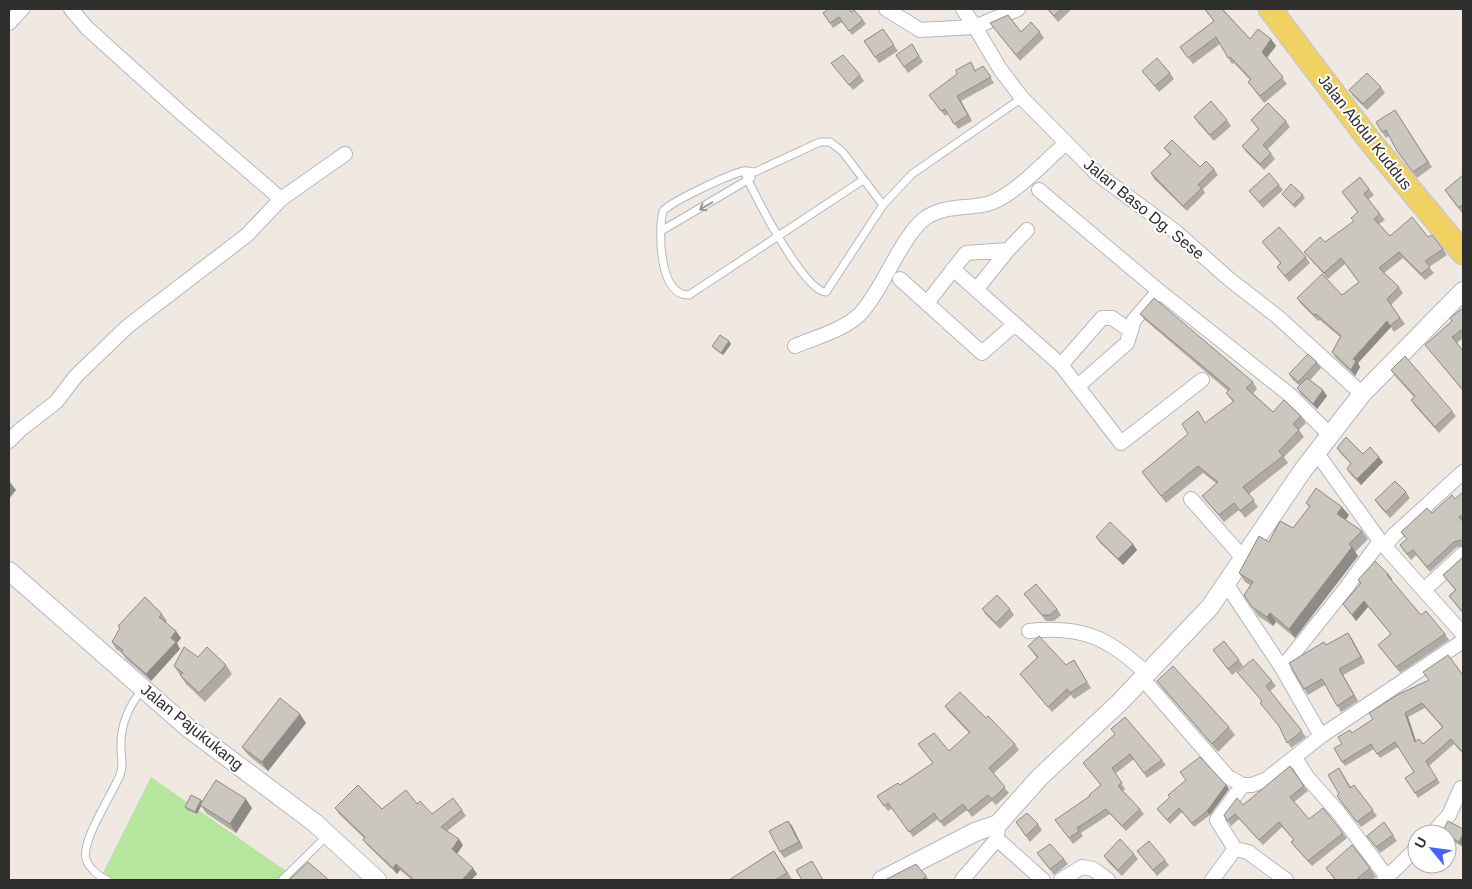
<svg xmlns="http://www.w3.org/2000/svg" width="1472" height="889" viewBox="0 0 1472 889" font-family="Arial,sans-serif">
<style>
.park{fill:#b6e59e}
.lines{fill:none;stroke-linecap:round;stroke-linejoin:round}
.service-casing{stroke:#b4b7c1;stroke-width:9}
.minor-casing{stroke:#b4b7c1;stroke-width:16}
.tertiary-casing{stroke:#b4b7c1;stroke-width:20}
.primary-casing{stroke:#c9c9c9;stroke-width:25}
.service{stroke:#fff;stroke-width:7}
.minor{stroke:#fff;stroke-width:14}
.tertiary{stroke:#fff;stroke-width:18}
.primary{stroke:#f2d163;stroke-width:22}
.wall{fill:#afaba4;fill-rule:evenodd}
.shaded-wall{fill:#8e8b86}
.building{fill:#cbc7bf;stroke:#8e8b86;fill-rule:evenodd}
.oneway{stroke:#969696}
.labels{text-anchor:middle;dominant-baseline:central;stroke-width:4;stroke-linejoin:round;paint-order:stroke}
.street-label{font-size:16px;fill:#2e2e2e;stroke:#fff}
</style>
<rect width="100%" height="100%" fill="#efe9e1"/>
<path class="park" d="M151,777l148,103h-185l-11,-7z"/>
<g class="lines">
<g class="service-casing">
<path id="service" d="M744,171c9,22 60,121 82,121l57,-87 29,-31 110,-76
M863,180l-174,115c-30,1 -31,-63 -26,-84 9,-10 67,-37 81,-40 3,-1 8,1 11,1l65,-30h10l12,9 41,54
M661,231l90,-53
M107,880c-8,-3 -19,-13 -21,-21 -5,-19 27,-66 34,-84 4,-9 1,-18 1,-27 -1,-22 8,-43 22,-59
M282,880l46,-45"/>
</g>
<g class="minor-casing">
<path id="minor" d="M71,9l16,19 93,84 101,87
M886,9l34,21 55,-3 25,42 22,29 74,75 80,59 53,47 49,38 84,77
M963,9l12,18 43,-18
M9,23l13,-14
M1039,190l120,101 131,104 40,40
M953,269l108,96 60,78 81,-63
M900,279l82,74 33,-29
M976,290l32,-40
M927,303l39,-50 42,-3 19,-20
M795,346c21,-9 49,-16 65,-32 23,-24 43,-82 67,-97 18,-12 40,-8 60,-13 26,-7 57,-42 78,-60
M1061,365l41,-47h10l19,13
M1078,386l49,-43 7,-23 25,-29
M9,441l11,-11 36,-28 20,-26 52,-50 119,-91 34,-36 64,-45
M1316,452l64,89 83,93
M1191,499l53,60
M1385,546l9,-11 69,-63
M1227,585l55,83
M1424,590l39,-36
M1029,631c52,-6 80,7 117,42
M1142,678l86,99 15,8h9l15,-6 54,-43 142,-95
M1321,736l-39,-68 64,-80 34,-47
M1295,758l12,19 31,35 49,65
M1432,834l17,-19 12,-27
M997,839l46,41
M1235,849l-18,-29 26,-35
M962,880l35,-41 1,-15
M1061,880l21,-13 11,2 15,11
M1212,880l23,-31 13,3 38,28
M1384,880l33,-32"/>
</g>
<g class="tertiary-casing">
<path id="tertiary" d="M9,571l178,156 128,96 62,57
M882,880l93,-48 23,-8 42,-47 80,-75 90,-95 93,-137 59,-76 101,-103"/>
</g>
<g class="primary-casing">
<path id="primary" d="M1270,9l100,132 93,112"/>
</g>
<use href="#service" class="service"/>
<use href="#minor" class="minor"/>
<use href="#tertiary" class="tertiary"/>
<use href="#primary" class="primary"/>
</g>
<path class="wall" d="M1047,9h25l-14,13z
M1204,9h20h-1l27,30h21l5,7 -9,12 20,26 -23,19 -16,-21 2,-2 -16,-17 -2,1 -12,-20 -27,20 -13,-17 34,-26z
M852,12l11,8 3,4 -14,11 -10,-13 -9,6 -10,-15z
M990,23l31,9h19l4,6 -24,23z
M883,29l15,22 -19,12 -15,-22z
M912,44l11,18 -15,11 -12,-18z
M831,63l29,12 4,6 -11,9z
M983,66l11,17 -33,18 11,20 -14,8 -10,-15 -3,2 -16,-21 45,-27 2,3z
M1142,71l28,2 4,6 -15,13z
M1381,87l4,6 -18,17 -14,-14 -4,-6z
M1399,116l33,51 -15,11 -20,-27 -8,-15 -3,2 -4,-6z
M1194,117l33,3 4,6 -17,15 -16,-18z
M1251,120l35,1 4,6 -22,22 7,10 -11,11 -18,-18 -4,-6 16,-17z
M1164,148l36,19 14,2 4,6 -15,14 2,4 -18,18 -33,-32 -3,-6 19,-18z
M1463,175v37l-1,1 -14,-18z
M1279,185l4,5 -20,18 -14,-17z
M1369,189l5,6 -6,5 17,20 -6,4 11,12 38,1 15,12 4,6 -18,12 5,6 -9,7 -22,-22 -19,15 15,14 4,6 -12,12 14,19 -11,8 -3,-5 -33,36 2,4 -5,9 -19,-18 -4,-6 8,-15 -20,-17 -2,1 -17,-17 -4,-6 45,-3 17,-12 -14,-19 -17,15 -19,-21 -5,-6 21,-10 29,-21 3,-9 -15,-20z
M1282,194l21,1 2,3 -10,10z
M1262,242l44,15 4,6 -21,19 -12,-15 3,-4z
M1463,308v30l-6,5 6,8v40l-38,-46 27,-24z
M1140,314l113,68 4,7 -4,4 20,19 28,4 5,7 -7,7 5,7 -20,20 4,6 -39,31 9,13 -13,11 -6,-8 -15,12 -22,-26 15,-12 -14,-11 -37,30 -24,-31 91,-70 -7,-9 2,-2 -83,-71z
M731,344l-8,11 -9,-6 -2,-3z
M1317,362l4,6 -11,12 13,10 4,6 -10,13 -16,-15 -4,-6 3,-2 -7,-6 -4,-6z
M1391,370l61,41 4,5 -17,17 -24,-27 -4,-6 3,-3 -19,-21z
M1337,448l26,6 20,8 -22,23 -10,-10 -4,-6 4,-5 -10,-10z
M1406,492l4,6 -20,20 -11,-12 -4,-6z
M1463,492v54l-6,1 -27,25 -14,-17 -5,5 -7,-9 -4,-6 7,-6 -6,-7 54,-33z
M1306,503l43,12 -3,5 16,11 6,8 -13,13 3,4 -63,82 -19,-16 -3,4 -15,-10 -14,-21 6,-10 -5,-3 -6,-9 30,-31 24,-14 16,-21z
M1096,537l37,7 4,6 -14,15 -23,-22z
M1463,557v57l-14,-18 6,-6 -12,-15z
M1388,574l4,5 -1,1 30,35 24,19 4,6 -49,33 -22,-28 13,-11 -23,-27 -12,14 -13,-17 17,-20 -2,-4z
M1024,594l33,15 4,6 -7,6h-8z
M982,609h28l4,6 -14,14 -14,-14z
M162,614l5,7 -1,2 15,15 -4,5 3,6 -29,32 -25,-22 -4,-6 -6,-4 -4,-7 8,-13 -2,-3z
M1348,633l4,6 13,24 -22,12 15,26 -17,11 -16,-27 -17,10 -4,-6 22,-44z
M1028,646l38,19 8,-5 17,28 -17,11 -3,-4 -19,17 -32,-38 17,-16z
M1213,650l26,10 4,6 -11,9z
M198,657l28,8 6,9 -27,28 -19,-18 -12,-18z
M1237,672l35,9 4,5 -6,5 36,46 -15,11 -11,-20 -18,-27z
M1463,675v79l-9,-10 -25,22 11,17 -22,15 -13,-20 9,-6 -16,-25 -18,11 -6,-9 -29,17 -3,-4v-18l10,-11zM1425,708l17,19 -19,17 -7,-3 -8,-24z
M1157,681l72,46 6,8 -17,17 -55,-63z
M945,706l41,12 29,26 4,6 -26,24 16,19 -13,12 -4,-4 -20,16 -5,-7 -23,17 -6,-8 -25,18 -21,-29 -4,3 -11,-15 23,-11 33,-22 -15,-19 31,7 20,-18 -20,-21z
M306,723l-38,48 -20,-16 -6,-8z
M1115,734l47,26 4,5 -19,13 -13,-19 -19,15 10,15 -2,2 17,18 4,5 -18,17 -16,-17 -29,19 2,3 -10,8 -18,-24 35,-24 11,-11 -18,-22z
M1290,766l18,25 -14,11 15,17 34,14 4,5 -35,28 -17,-19 -4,-5 3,-2 -12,-13 -19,18 -24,-26 -8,7 -7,-11 19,-10z
M1339,768l12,19 3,-2 23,31 -16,11 -20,-25 -2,-8z
M1226,785l3,4 -19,26 -16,12 -12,-15 -12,12 -13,-15z
M201,800l1,2 50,6 -16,25 -30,-20 -5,-7 -4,8 -10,-4 -2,-3z
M417,804l15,10 30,-4 4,6 -19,15 16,14 -6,9 20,20 -6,6h-59l-12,-10 -3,4 -30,-29 -4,-5 1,-2 -25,-24 -4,-6 47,1z
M788,821l4,5 11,22 -19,10 -4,-6z
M1448,821l15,26 -16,-9v-4h-4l-1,-2z
M1016,822l22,2 4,6 -12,12z
M1384,822l13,19 -17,12 -13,-17z
M774,851l18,28 -2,1h-61z
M1137,851l28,9 4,5 -12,11z
M1037,853l27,6 4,5 -14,11z
M1134,854l4,5 -16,17 -14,-14 -4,-6z
M1326,868h44l6,9 -4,3h-37z
M926,876l3,4h-44z"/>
<path class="shaded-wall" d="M1271,39l5,7 -10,12 -4,-6z
M957,96l4,5 11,20 -4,-6z
M1387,321l4,6 -33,36 2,4 -5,9 -4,-6 2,-11z
M729,341l2,3 -8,11 -2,-2z
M1323,390l4,6 -10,13 -4,-5z
M1379,457l4,5 -22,23 -4,-6z
M10,482l6,8 -7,9v-16z
M1342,507l7,8 -6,8 -6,-9z
M1133,544l4,6 -14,15 -5,-6z
M1352,547l6,9 -63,82 -6,-9z
M1388,574l4,5 -1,2 -4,-6z
M1364,601l4,6 -12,14 -4,-6z
M1270,613l6,9 -3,4 -6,-9z
M176,631l5,7 -4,5 3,6 -29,32 -5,-7 25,-36z
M1348,633l4,6 13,24 -4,-6z
M1339,669l4,6 15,26 -4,-6z
M1405,713l3,4 10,30 -3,-5z
M300,714l6,9 -38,48 -6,-9z
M1226,785l3,4 -19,26 -3,-4z
M246,799l6,9 -16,25 -6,-9z
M201,800l2,3 -3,2 1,1 -4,8 -2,-2z
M788,821l4,5 11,22 -4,-6z
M1463,834v13l-4,-5z
M459,839l4,6 -7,10 -4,-6z
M396,864l4,6 -3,4 -4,-6z
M473,868l4,6 -6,6h-9z"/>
<path class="building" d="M828,9h21l2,3 3,-2 9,10 -14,11 -10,-14 -9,6 -7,-10 6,-4z
M1048,9h14l-8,7z
M1205,9h17l28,30 8,-10 13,10 -9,13 21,25 -23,19 -12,-14 3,-3 -21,-22 -2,1 -12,-21 -28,21 -8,-11 34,-26z
M1008,15l13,17 10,-10 9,10 -24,23 -26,-32z
M883,29l11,16 -19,12 -11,-16z
M912,44l7,12 -15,11 -8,-12z
M843,55l17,20 -11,10 -18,-22z
M1157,58l13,15 -15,13 -13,-15z
M971,62l4,9 8,-5 8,11 -34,19 11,19 -14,9 -9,-15 -4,2 -12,-16 28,-21 -1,-4z
M1367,73l14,14 -18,17 -14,-14z
M1211,101l16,19 -17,15 -16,-18z
M1268,103l18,18 -23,24 8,8 -11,11 -18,-18 17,-17 -8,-9z
M1395,110l33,52 -15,10 -16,-21 -11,-21 -4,2 -6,-10z
M1172,140l28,27 6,-6 8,8 -16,16 4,3 -19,18 -32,-33 20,-19 -7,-6z
M1269,173l10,12 -20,17 -10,-11z
M1463,175v29l-4,4 -14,-18z
M1360,177l9,12 -5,5 16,20 -6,5 16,17 22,-19 16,20 4,-2 11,14 -18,12 5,6 -9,7 -22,-22 -20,16 20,19 -12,12 13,19 -10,8 -3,-5 -34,38 3,2 -5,9 -19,-18 9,-16 -25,-22 -2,1 -17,-17 25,-24 20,21 17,-13 -18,-24 -17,15 -20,-21 16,-15 5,5 29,-21 -3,-3 7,-6 -16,-20z
M1291,184l12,11 -10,10 -11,-11z
M1279,227l27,30 -21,19 -8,-9 4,-4 -19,-21z
M1154,298l99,84 -7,6 27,24 11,-12 17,16 -8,8 6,6 -20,21 4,5 -40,31 11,13 -14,11 -6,-8 -15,12 -17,-19 16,-14 -20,-16 -37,30 -19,-24 46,-38 -6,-10 16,-13 7,12 29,-22 -8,-8 4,-4 -90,-75z
M1463,308v21l-11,8 11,14v39l-38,-45 27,-24 -2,-3z
M720,335l9,6 -8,12 -9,-7z
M1308,354l9,8 -19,20 -9,-8z
M1405,356l47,55 -17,16 -24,-27 4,-4 -24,-26z
M1307,378l16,12 -10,14 -16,-16z
M1346,437l17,17 7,-7 9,10 -22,22 -10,-10 4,-6 -14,-15z
M1395,481l11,11 -20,20 -11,-12z
M1316,488l26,19 -5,7 25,17 -13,13 3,3 -63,82 -19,-16 -3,4 -15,-10 -8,-12 9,-13 -14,-9 20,-37 10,6 11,-21 13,7 17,-22 -4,-3z
M1463,492v22l-4,3 4,5v19l-2,-1 -7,2 -27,25 -14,-17 -6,4 -7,-9 7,-6 -6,-7 26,-24 5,5 20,-18 3,4z
M1110,522l23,22 -15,15 -22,-22z
M1463,557v51l-2,2 -12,-14 7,-6 -13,-15z
M1375,561l13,13 -1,1 34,40 5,-4 19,23 -49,33 -18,-22 13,-11 -27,-33 -12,14 -9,-11 18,-21 -3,-3z
M1036,584l21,25 -7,6h-8l-18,-21z
M997,595l13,14 -14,14 -14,-14z
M145,597l17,17 -3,3 17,14 -5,7 5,4 -30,32 -25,-22 2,-2 -11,-8 8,-14 -2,-2z
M1348,633l13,24 -22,12 15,26 -17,11 -15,-27 -18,10 -15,-26 35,-21 2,3z
M1039,636l27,29 8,-5 13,22 -17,11 -3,-4 -19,18 -28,-33 18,-17 -10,-11z
M1224,641l15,19 -11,9 -15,-19z
M184,647l14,10 9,-10 19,18 -27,28 -19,-18 3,-2 -9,-7z
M1448,655l15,20v78l-12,-14 -25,22 11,18 -22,14 -10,-15 9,-6 -19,-30 -18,12 -6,-10 -29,18 -8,-14 8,-4 -4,-7 12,-7 2,3 21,-14 -4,-6 28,-18 32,-15 -6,-8zM1422,703l21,24 -20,17 -4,-5 -4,3 -10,-29z
M1253,659l19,22 -6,5 36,45 -15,12 -8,-17 -19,-23 2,-2 -25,-29z
M1173,666l56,61 -17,17 -55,-63z
M960,692l26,26 2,-2 27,28 -26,24 16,19 -13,12 -4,-4 -20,16 -5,-7 -23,18 -6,-9 -25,19 -21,-29 -4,3 -7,-10 21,-13 2,2 33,-22 -15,-19 16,-11 15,18 21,-19 -25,-26z
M280,698l20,16 -38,48 -20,-15z
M1125,717l37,43 -18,13 -14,-19 -18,14 10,15 -4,3 22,23 -18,17 -16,-17 -29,19 2,3 -10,7 -14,-18 35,-24 -1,-1 12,-10 -18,-22 32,-29 -4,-5z
M1200,757l26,28 -19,26 -15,12 -13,-15 -12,12 -10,-11 13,-12 -2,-2 18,-15 -6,-8z
M1290,766l14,20 -14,11 19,22 14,-11 20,25 -35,28 -17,-19 3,-2 -15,-18 -20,18 -24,-26 -8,7 -3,-6 13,-17 6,7z
M1339,768l11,20 4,-3 19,25 -16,12 -20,-26 2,-2 -11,-19z
M216,780l30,19 -16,25 -30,-19z
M358,785l24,24 24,-19 11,14 3,-3 12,13 21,-16 9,12 -21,17 18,12 -7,10 21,19 -11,12h-48l-18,-16 -3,4 -30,-28 2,-3 -30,-29z
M191,795l10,5 -6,12 -10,-5z
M1027,813l11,11 -12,12 -10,-14z
M788,821l11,21 -19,10 -11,-21z
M1448,821l15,8v5l-4,8 -12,-7v-1l-5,-2z
M1384,822l9,13 -17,12 -9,-11z
M1120,839l14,15 -16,16 -14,-14z
M1149,841l16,19 -12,10 -16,-19z
M1050,844l14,15 -14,10 -13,-16z
M1352,845l18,23 -14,12h-20l-10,-12z
M774,851l13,22 -12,7h-46z
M812,861l11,19h-21l-6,-10z
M308,862l21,18h-40z
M916,864l10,12 -4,4h-37z"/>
<defs><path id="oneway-shaft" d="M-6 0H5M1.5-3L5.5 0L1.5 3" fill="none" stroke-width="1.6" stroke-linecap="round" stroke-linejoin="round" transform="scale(1.25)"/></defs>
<use class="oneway" href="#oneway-shaft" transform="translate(706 206) rotate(150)"/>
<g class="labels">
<g class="street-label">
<text transform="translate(1365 132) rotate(52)">Jalan Abdul Kuddus</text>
<text transform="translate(1144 209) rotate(39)">Jalan Baso Dg. Sese</text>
<text transform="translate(192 727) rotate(39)">Jalan Pajukukang</text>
</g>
</g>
<rect width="1472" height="889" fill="none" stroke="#2e2e2e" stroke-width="20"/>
<g transform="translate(1432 849) rotate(299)"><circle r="24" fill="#ffffff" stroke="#ababab"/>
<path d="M0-4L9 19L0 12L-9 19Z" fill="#4264fb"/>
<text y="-8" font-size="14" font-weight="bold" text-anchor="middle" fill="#2e2e2e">U</text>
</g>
</svg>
